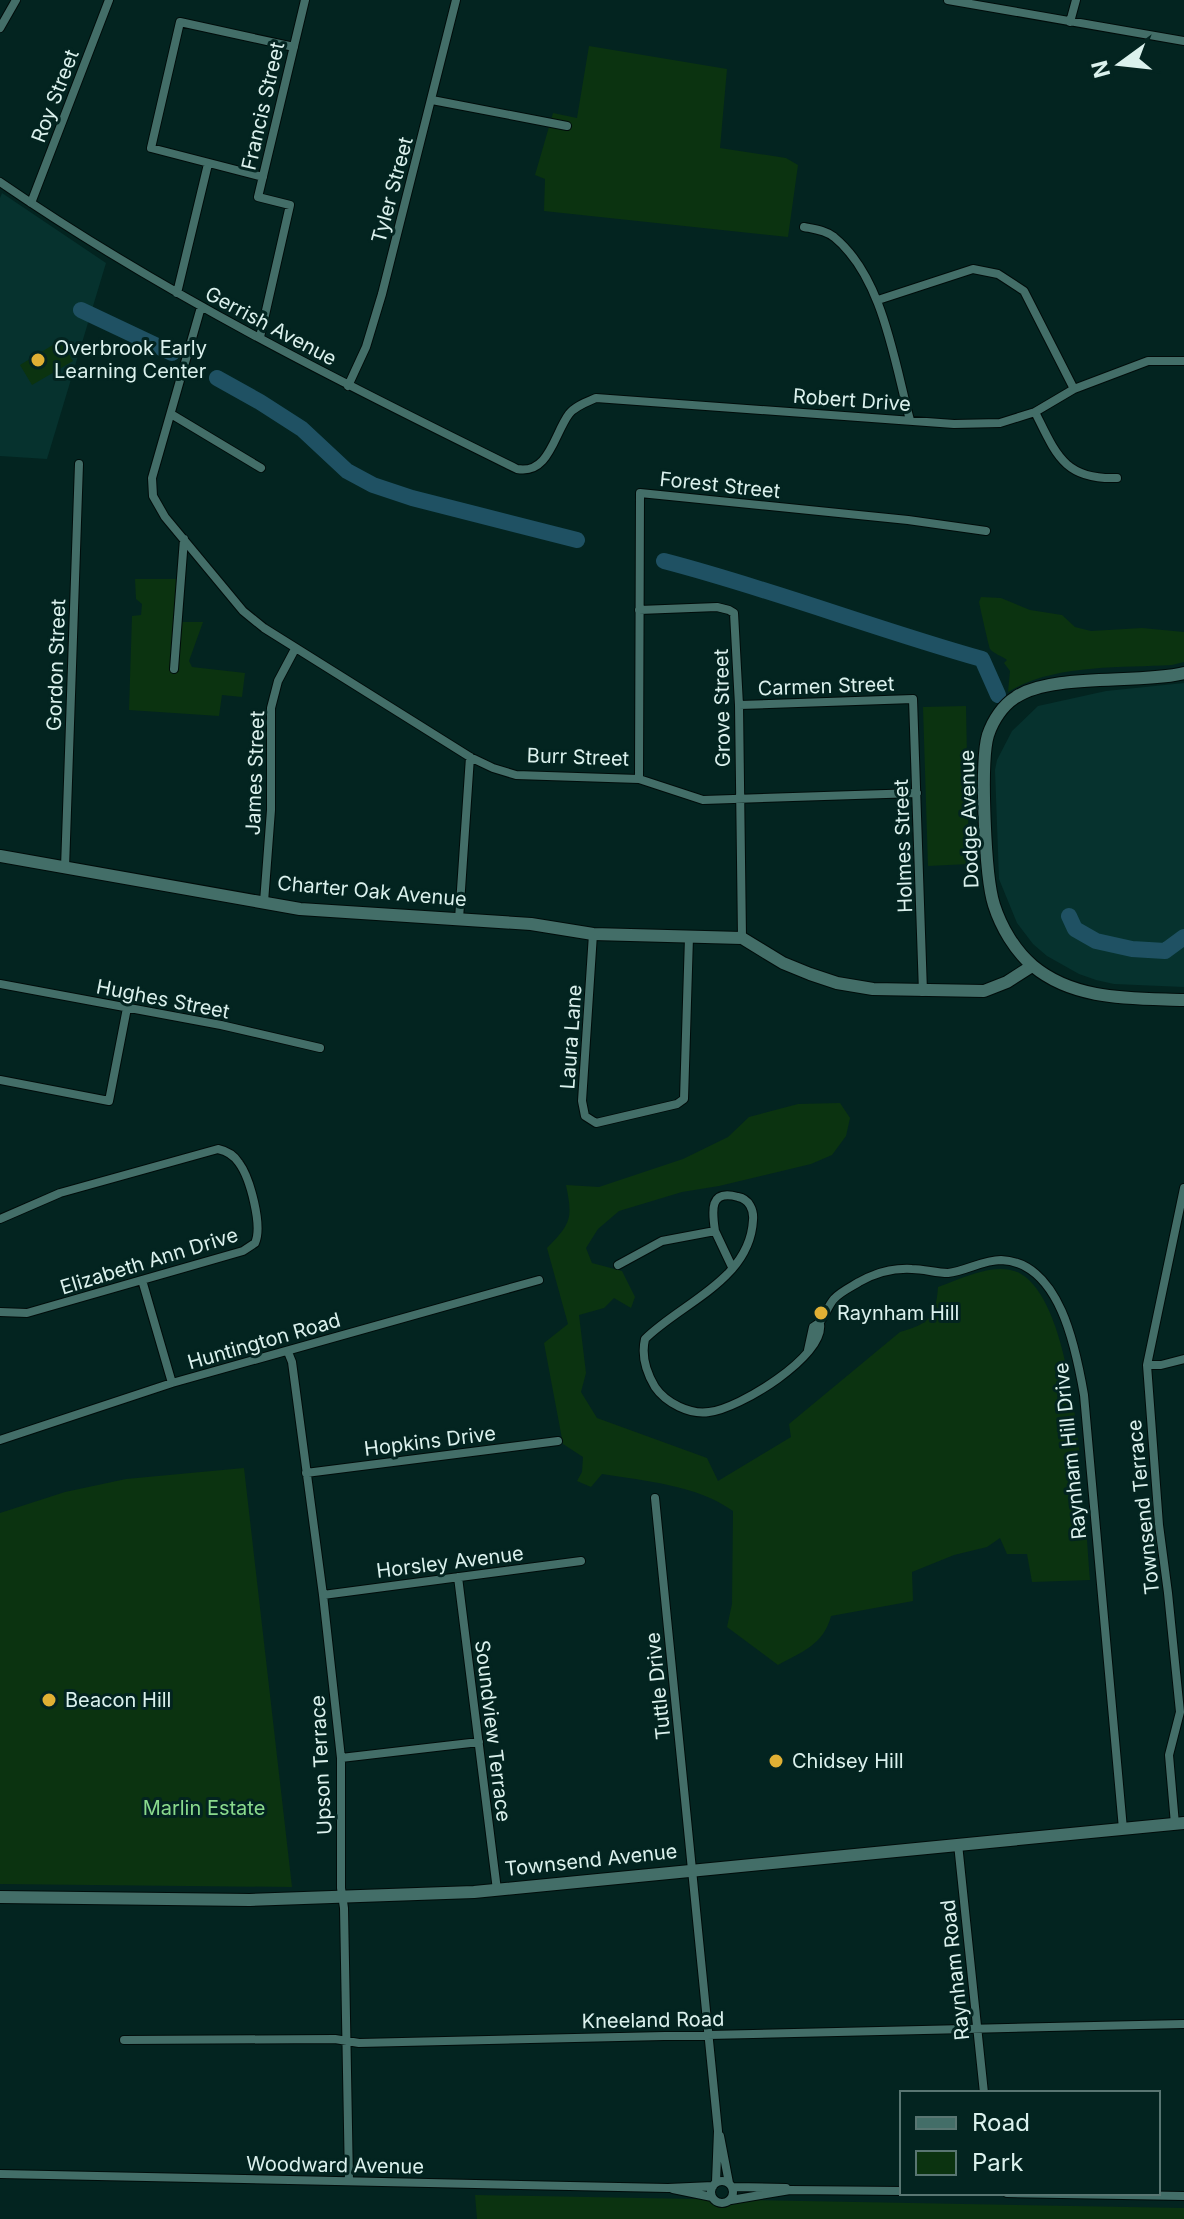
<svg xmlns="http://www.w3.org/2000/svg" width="1184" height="2219" viewBox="0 0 1184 2219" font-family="Inter,sans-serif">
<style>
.built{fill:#06322e}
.green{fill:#0b3310}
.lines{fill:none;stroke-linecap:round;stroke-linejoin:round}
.river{stroke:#1f5163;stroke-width:16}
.street-casing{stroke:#000c0a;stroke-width:10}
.secondary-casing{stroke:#000c0a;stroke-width:14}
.street{stroke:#436e68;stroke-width:8}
.secondary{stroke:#436e68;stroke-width:12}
.poi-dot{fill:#e0b034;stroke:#032420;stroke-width:3}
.labels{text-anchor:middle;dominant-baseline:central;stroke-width:6;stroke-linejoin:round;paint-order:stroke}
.street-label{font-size:20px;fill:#dbf1ed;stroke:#032420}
.poi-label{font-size:20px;fill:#dbf1ed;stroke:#032420;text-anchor:start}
.park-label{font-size:20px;fill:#8ada8d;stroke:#032420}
</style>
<rect width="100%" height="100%" fill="#032420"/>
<path class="built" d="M2,193l104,70 -59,196 -47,-3v-258z
M1184,683v304l-70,-3 -18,-4 -17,-6 -32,-18 -14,-12 -16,-21 -18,-44 -4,-109 2,-10 15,-29 26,-25 68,-15z"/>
<path class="green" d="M589,46l138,23 -7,79 66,10 12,7 -10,72 -244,-26 1,-32 -10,-4 18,-62 24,5z
M61,340l12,21 -41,24 -12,-20z
M135,579h41v43h27l-14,39 3,6 53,6 -3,24 -20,-2 -3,21 -90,-6 3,-94 9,-1 1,-11 -6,-5z
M981,597l20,1 29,12 32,5 13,12 16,4 51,-3 42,4v30l-12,3c-52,3 -119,-1 -164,27l2,-21 -6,-8 3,-3c-5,-4 -13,-6 -17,-11 -1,-2 -10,-42 -11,-47z
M966,706l3,158 -41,2 -5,-159z
M840,1103l10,15 -4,18 -14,19 -21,9 -92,22 -37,6 -63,19 -21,18 -12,19 6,15 30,8 13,26 -4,11 -17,-10 -10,10 -25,7 7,58 -5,19 16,26 110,40 11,23 73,-44 -2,-13 111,-92c28,-8 36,-14 38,-45 23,-8 59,-27 83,-13 58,34 63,240 69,306l-58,2 -5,-28h-20l-7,-16 -13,9 -33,8 -42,17 1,29 -82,15c-7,28 -29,36 -53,49l-51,-38 5,-23 1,-93c-36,-26 -88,-30 -131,-37l-11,13 -14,-6 5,-9 1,-15 -20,-13 -19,-101 24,-19 -21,-76c24,-25 26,-29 19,-63l33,2 84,-28 45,-22 21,-20 49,-13z
M244,1468l48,419 -292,-3v-371l65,-21 61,-13z
M475,2195l709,13v11h-707z"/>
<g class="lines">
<path class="river" d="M81,310l91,43
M217,378l43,24 42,27 45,42 26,14 39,13 165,42
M664,561c108,28 211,68 318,98l16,36
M1069,916l6,13 21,12 36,8 33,2 19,-14"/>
<g class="street-casing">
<path id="street" d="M948,0l236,41
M1070,22l6,-22
M0,28l16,-28
M432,100l135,26
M263,177l-112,-29 29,-126 114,25
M0,182c163,112 340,200 517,287 32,6 37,-35 52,-55 6,-8 18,-12 27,-16l358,26 46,-1 35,-11 39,-23 74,-28h36
M31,203l78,-203
M804,227c10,2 21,3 30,10 49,40 60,124 76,183
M177,293l31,-129
M878,300l95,-31 25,5 26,17 50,98
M201,307l-49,171 1,18 12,21 78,94 21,17 206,129 23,11 23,7 123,4 64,21 214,-7
M260,337l30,-132 -32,-8 47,-197
M348,386l18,-39 16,-53 74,-294
M1035,412c21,42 29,68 82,66
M171,414l90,54
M639,610l78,-3 12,3 5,3 5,92 3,233
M174,669l10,-130
M739,705l174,-6 10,293
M639,779l1,-286 268,27 78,11
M65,868l14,-404
M264,902l7,-92v-102l7,-27 17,-32
M459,919l11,-162
M593,934l-11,167 3,15 11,7 81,-19 7,-5 5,-162
M0,984l221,41 99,23
M0,1080l109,21 18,-93
M0,1219l60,-26 158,-44c9,2 16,6 21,14 11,15 24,63 16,80l-12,8 -216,62 -27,-1
M715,1231l17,36
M618,1265l44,-24 53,-10c-3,-20 -6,-42 23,-34 11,2 16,13 15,23 -3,60 -72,83 -108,119 -4,17 1,33 10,48 11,16 35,28 54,25 30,-3 116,-56 111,-88
M142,1280l30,103
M808,1350l5,-23c11,-5 13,-19 21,-28 6,-7 17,-12 25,-17 16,-9 35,-14 53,-13 12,0 24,4 36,4 18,-2 35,-13 53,-13 59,2 75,89 83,135l39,434
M288,1352l4,10 31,233 18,163v130l3,20 5,273
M1147,1365h14l23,-6
M0,1440l172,-57 367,-103
M306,1473l252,-32
M655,1498l63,633 -2,51
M458,1577l39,313
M323,1595l258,-34
M341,1758l138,-16
M1175,1824l-6,-69 11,-43 -12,-119 -9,-68 -12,-160 37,-177
M958,1844l26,249
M124,2040l211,-1 24,4 825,-19
M720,2136l9,47
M0,2174l668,14 45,-2
M711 2192a11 11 0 1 1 22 0a11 11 0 1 1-22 0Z
M733,2187l53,1
M673,2189l39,8
M1007,2193l177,3
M731,2200l59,-10 112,1"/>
</g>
<g class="secondary-casing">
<path id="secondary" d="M1184,673c-44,11 -133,0 -168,24 -13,8 -23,23 -28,38 -8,27 -3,142 6,170 7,22 21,46 39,61 42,35 99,32 151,34
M0,856l300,53 231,15 62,10 149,4 41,25 27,11 27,9 36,6 111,2 23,-9 25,-16
M0,1897l250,3 224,-8 710,-69"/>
</g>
<use href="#street" class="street"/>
<use href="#secondary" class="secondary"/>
</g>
<g class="poi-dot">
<circle cx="38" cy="360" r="8"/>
<circle cx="821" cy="1313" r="8"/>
<circle cx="49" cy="1700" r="8"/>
<circle cx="776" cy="1761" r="8"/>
</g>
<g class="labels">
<g class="street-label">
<text transform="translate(55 96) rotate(-69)">Roy Street</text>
<text transform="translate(263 106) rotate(-77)">Francis Street</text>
<text transform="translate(392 190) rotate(-75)">Tyler Street</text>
<text transform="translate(271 326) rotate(28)">Gerrish Avenue</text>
<text transform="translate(852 400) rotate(4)">Robert Drive</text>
<text transform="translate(720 485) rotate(6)">Forest Street</text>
<text transform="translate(56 665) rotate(-88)">Gordon Street</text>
<text transform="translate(826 686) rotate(-2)">Carmen Street</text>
<text transform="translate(722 708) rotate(-91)">Grove Street</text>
<text transform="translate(578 757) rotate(2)">Burr Street</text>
<text transform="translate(255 773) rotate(-88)">James Street</text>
<text transform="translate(969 819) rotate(-92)">Dodge Avenue</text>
<text transform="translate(903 846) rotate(-92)">Holmes Street</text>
<text transform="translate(372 891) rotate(5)">Charter Oak Avenue</text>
<text transform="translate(163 999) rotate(11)">Hughes Street</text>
<text transform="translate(571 1037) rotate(-86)">Laura Lane</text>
<text transform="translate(149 1261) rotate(-17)">Elizabeth Ann Drive</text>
<text transform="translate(264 1341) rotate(-16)">Huntington Road</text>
<text transform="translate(430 1441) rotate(-7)">Hopkins Drive</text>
<text transform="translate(1070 1451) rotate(-96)">Raynham Hill Drive</text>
<text transform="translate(1143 1507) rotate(-96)">Townsend Terrace</text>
<text transform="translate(450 1562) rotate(-7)">Horsley Avenue</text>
<text transform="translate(658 1686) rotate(-96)">Tuttle Drive</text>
<text transform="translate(493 1731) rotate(83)">Soundview Terrace</text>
<text transform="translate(321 1765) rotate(-93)">Upson Terrace</text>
<text transform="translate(591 1860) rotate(-6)">Townsend Avenue</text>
<text transform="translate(955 1970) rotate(-96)">Raynham Road</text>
<text transform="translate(653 2020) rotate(-1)">Kneeland Road</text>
<text transform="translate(335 2165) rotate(1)">Woodward Avenue</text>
</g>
<g class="poi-label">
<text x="54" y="348">Overbrook Early<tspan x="54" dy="23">Learning Center</tspan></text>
<text x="837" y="1313">Raynham Hill</text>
<text x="65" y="1700">Beacon Hill</text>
<text x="792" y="1761">Chidsey Hill</text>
</g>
<g class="park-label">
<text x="204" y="1808">Marlin Estate</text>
</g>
</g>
<rect x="900" y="2091" width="260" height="104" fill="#032420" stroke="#597672" stroke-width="2"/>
<rect x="916" y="2117" width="40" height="12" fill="#436e68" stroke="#597672" stroke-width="2"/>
<text x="972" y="2131" font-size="24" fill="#dbf1ed">Road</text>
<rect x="916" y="2151" width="40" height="24" fill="#0b3310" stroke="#597672" stroke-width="2"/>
<text x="972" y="2171" font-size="24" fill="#dbf1ed">Park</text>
<g transform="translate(1120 64) rotate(255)" stroke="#032420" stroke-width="6" paint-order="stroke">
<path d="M0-6L14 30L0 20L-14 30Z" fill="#dbf1ed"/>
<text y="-12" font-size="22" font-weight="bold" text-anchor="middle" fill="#dbf1ed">N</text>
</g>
</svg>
